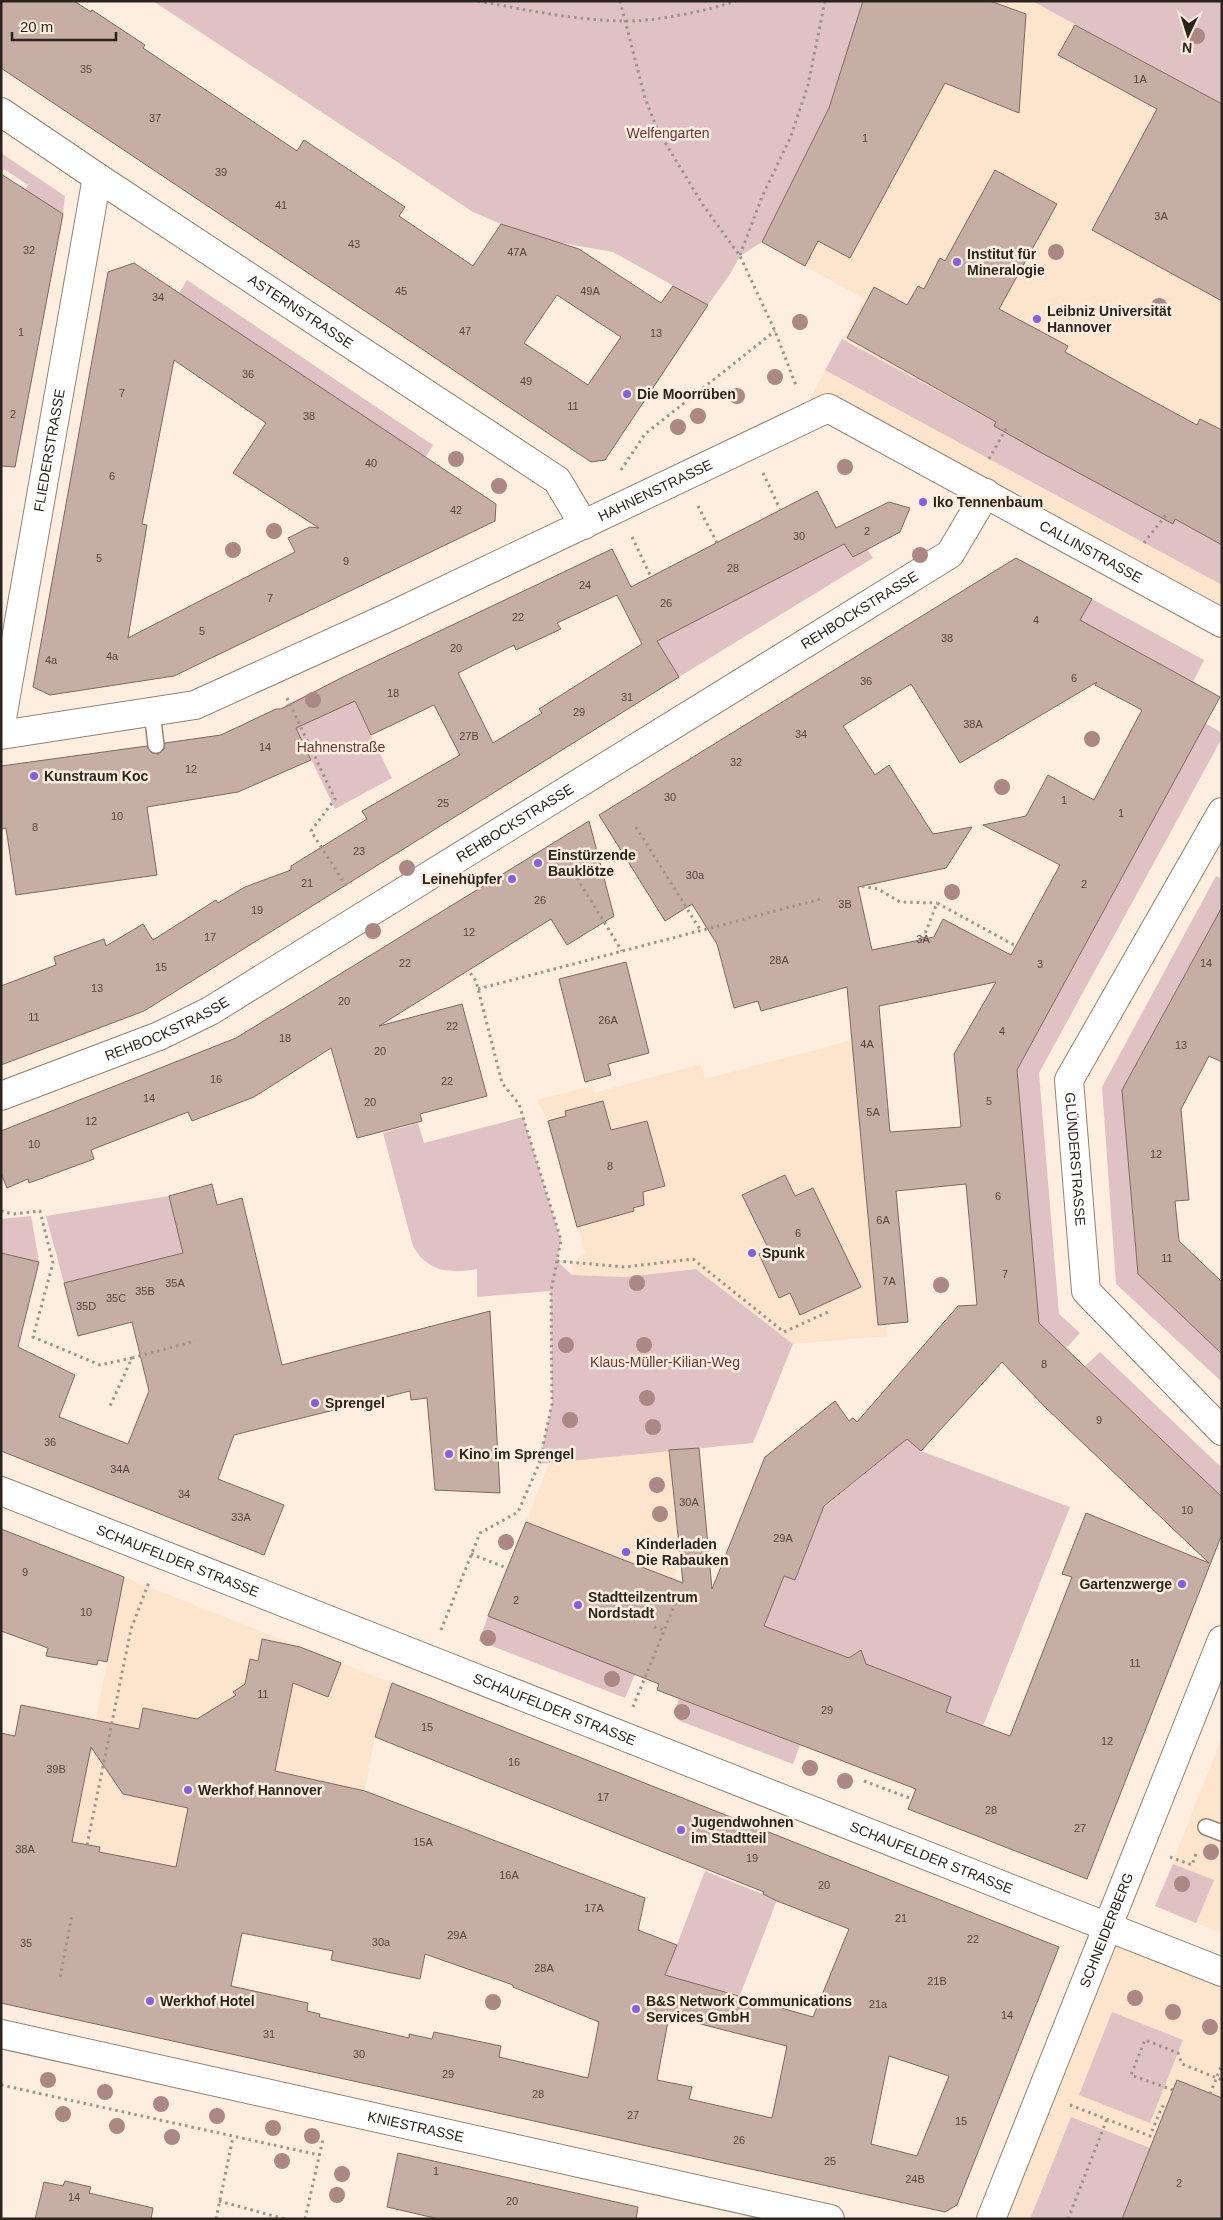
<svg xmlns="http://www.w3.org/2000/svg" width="1223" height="2220" viewBox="0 0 1223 2220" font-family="Helvetica,sans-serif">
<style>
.built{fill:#fde5cd}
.green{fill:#e1c2c4}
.building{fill:#c7aea5;stroke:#7f6860;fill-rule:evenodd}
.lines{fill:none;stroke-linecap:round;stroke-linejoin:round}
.lane-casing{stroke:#938372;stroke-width:18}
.street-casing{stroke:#938372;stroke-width:30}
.path{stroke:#a09489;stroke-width:3;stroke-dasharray:2.5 4;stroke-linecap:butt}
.lane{stroke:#fff;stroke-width:15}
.street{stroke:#fff;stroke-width:28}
.tree{fill:#ac8884}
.poi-dot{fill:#8560da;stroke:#fdeedf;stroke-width:2}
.labels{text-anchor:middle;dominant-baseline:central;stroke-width:5;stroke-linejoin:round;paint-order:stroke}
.number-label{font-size:11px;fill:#524640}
.park-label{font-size:14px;fill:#6a353a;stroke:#fdeedf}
.poi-label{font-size:14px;font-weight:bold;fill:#2b241e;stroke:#fdeedf;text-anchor:start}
.street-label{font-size:14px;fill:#2b241e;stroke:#fdeedf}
</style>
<rect width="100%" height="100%" fill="#fdeedf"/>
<path class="built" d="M863,1h169l190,103v519l-411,-226 53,-98 -102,-57 67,-134z
M852,1040l26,285 9,-1 1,12 -95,8 -97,-75 -71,8 -53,-2v-11l13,-12 -37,-131 -11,-21 55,-14 2,7 107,-29 4,15z
M669,1450l11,111 -30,75 -124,-114 23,-59z
M124,1577l268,106 -17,54 -31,159 -102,37 -23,118 -157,-159z
M1222,1737v196l-67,-27z
M1108,1928l114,44v247h-231z"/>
<path class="green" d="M153,1h710l-34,107 -67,134 -22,14 -10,18 -22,31 -95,-53 -57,-10 -55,-18 -28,-12z
M1032,1h190v103z
M1,153l64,43 -2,18 -38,-24 3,-5 -24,-16 -3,4z
M187,280l246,165 -8,13 -246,-165z
M842,339l380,206v40l-397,-215z
M844,544l9,13 14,-8 6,9 -194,119 -22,-36z
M1092,599l112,61 -11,22 -113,-62z
M328,685l26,16 38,77 -57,31 -50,-104z
M1205,723l17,10v5l-183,335 20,241 21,19 -14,15 -27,-25 -22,-253z
M1216,876l6,3v28l-100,183 16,184 84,80v28l-106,-98 -14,-197z
M523,1117l38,123 -4,21 15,14 53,2 71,-8 97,75 -40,99 -214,21 13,-60 -1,-113 -74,6v-28c-26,5 -50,3 -64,-23l-30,-113 35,-10 6,20z
M169,1196l14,57 -119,30 -18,-67z
M31,1216l8,46 -38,-9v-34z
M1100,1352l122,116v29l-137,-131z
M897,1430l24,21 149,56 -87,219 -37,-14 5,-15 -85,-33 -5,-14 -12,8 -85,-32 16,-41 -2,-12 17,7 29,-73 69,-56z
M488,1616l147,58 -10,24 -146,-57z
M679,1699l121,46 -7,19 -113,-43 -6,-7z
M1173,1864l41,16 -18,43 -41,-17z
M705,1871l72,29 -37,95 -75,-19z
M1112,2012l71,28 -33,83 -71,-28z
M1071,2117l79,31 -28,71h-92z"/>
<path class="building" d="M1,1h73l17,11 1,-2 53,35 -2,3 154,103 7,-11 101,67 -6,9 74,50 28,-42 78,25 82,54 12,-17 35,19 -103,155 -14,2 -590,-394zM557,295l64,42 -33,48 -64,-42z
M863,1h127l36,13 -7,99 -74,-30 -95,175 -32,-17 -13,25 -43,-24 67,-134z
M1075,25l147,79v197l-130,-71 65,-121 -99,-54z
M995,170l62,34 -58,105 69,37 -3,6 75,42 57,31 3,-6 22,11v115l-47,-26 -2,5 -133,-72 -46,-26 2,-4 -149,-84 27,-51 33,18 11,-19 6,3 16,-31 5,3z
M1,174l62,40 -48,253 -14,-1z
M134,263l362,241 -1,17 -321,155 -124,19 -17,-8 75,-415zM174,360l92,63 -33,50 86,55 -9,-1 -22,11 7,14 -167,86 19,-113 -5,-1z
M817,491l19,37 53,-26 21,6 -10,24 -47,25 -9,-13 -187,97 22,36 -535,334 -143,54v-79l55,-21 -2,-8 50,-18 2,7 37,-22 10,16 63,-40 2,3 27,-16 46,-17v-4l76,-47 -5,-8 98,-56 -26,-50 -63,30 -16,-34 -59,27 15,32 -73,32 -91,15 10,68 -141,20 -10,-67 -5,1v-63l146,-20 5,7 6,1 6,-5 1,-6 56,-8 55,-26h5l62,-32 269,-128 19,38zM617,595l25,49 -103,65 3,4 -49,30 -35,-70 56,-28 2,5 45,-21 -4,-6z
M1016,558l76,41 -12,21 140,77 -203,373 22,253 183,174v37l-135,345 -179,-70 8,-20 -259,-99 2,-6 -171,-68 38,-94 157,61 -14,-133 30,-2 13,141 53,-132 70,-56 14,20 4,-3 4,4 101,-116 19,-1 -11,-121 -70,7 12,131 -30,3 -31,-338 -86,24 -3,-10 -24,7 -17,-64 -25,-40 -27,17 -66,-106zM1097,682l-2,3 47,25 -48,90 -46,-25 -22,41 -43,9 77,40 -49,90 -68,-36 -9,18 -62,13 -14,-63 88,-19 26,-41 -39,7 -44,-69 -14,10 -32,-49 68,-42 49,79zM996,982l-42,72 7,73 -71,5 -11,-126zM1002,1362l42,44 165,157 -123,-50 -24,61 10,3 -62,159 -64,-24 5,-15 -85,-33 -5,-14 -12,8 -85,-32 20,-50 11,4 29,-74 83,-67 14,12z
M589,821l25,95 -47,29 -16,-26 -172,107 83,-22 25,92 -67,18 2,7 -65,17 -26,-90 -77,49 -62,24 -4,-9 -97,38 3,9 -65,24 -1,-4 -21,9 -6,-15v-42l235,-93z
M1222,907v155l-13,-6 -28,53 8,91 -14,1 4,40 43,41v72l-84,-80 -16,-184z
M626,962l23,91 -41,11 3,11 -26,7 -26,-103z
M603,1101l8,29 36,-9 18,65 -22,6 1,13 -11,3 1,3 -57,16 -29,-106 18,-5 -1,-5z
M785,1175l10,21 18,-8 48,99 -61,28 -10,-22 -11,5 -20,-44 10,-4 -27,-55z
M212,1184l5,21 25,-7 40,167 208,-54 10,182 -65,-3 -8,-92 -16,2 -1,-9 -176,44 -16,44 66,26 -20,50 -263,-104v-198l38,9 -21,85 57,28 -16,42 69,27 21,-53 -17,-69 -54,14 -14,-53 119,-30 -14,-57z
M1,1529l123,48 -17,85 -9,-2 -1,5 -51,-9 2,-8 -47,-17z
M262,1639l38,8 41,16 -13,34 -35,-14 -18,88 90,20 280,107 -7,32 39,15 -12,30 148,42 36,-88 -72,-28 -14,-7 1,-2 -389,-155 17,-54 667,264 -102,258 -12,7 -944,-209v-270l14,3 6,-31 118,24 4,-21 54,11 39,-24 -3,-3 12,-8 5,-25 8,2zM91,1747l32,47 65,14 -12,59 -77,-15 1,-5 -28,-5zM242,1933l91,18 -2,9 89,19 5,-25 88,31v2l86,35 -11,56 -89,-21 2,-11 -67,-14 -2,7 -23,-5v4l-90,-21 1,-3 -13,-3 1,-8 -77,-17zM669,2016l118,30 -15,72 -83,-19 3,-12 -35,-7zM889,2056l60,20 -32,80 -46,-12z
M1177,2080l45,18v121h-100z
M398,2153l240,54 -2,12h-197l-52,-12z
M65,2181l26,6 -2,6 64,15 -2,11h-116l9,-37 19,4z"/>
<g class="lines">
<g class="lane-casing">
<path id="lane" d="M152,712l4,33
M1206,1827l16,6"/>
</g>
<g class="street-casing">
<g id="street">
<path id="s1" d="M1,112l96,65 460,303 27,45"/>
<path id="s2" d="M1,724l96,-547"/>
<path id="s3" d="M1,735l194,-30 196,-89 437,-208 394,215"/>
<path id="s4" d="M1222,812l-153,268 17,211 136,140"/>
<path id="s5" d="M1,1096l158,-60 51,-25 740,-457 36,-61"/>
<path id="s6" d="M1,1491l1221,481"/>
<path id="s7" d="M1,2034l829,185"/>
<path id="s8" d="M991,2219l231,-579"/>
</g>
</g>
<path class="path" d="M478,1c48,9 96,19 145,20 30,1 84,-10 113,-20
M620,1l25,97 13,33 45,74 37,51 35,75 22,57
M740,255l22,-58 29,-61 17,-51 17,-84
M989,459l18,-32
M621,470l24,-36 130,-103
M763,473l17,36
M698,506l19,37
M632,537l19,40
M1144,543l22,-28
M287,698l48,101 -24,32 37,58
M636,827l65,104
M570,867l52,84
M862,886l16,3 22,13 37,1
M923,939l14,-36 79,43
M478,989l343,-90
M1,1211l12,3 27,-3 13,52 -20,74 67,28 32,-7 -22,48
M557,1261l68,6 68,-8 91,73 44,-20
M132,1358l63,-17
M471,1554l36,14
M654,1627l10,3
M441,1630l39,-97 38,-21 21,-48 13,-60 -1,-113 10,-51 -42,-136 -17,-21 -26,-102 -8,-11
M633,1707l41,-101 10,-15
M864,1781l48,18
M87,1845l44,-216 18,-47
M1170,1857l22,8 5,-14
M60,1977l12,-62
M1,2085l318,70
M1173,2090l-42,-15 14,-35 33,13 4,11 40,16
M1210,2094l12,-30
M1070,2105l80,31 12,-29 5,-4
M219,2201l66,18
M216,2219l17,-82
M305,2219l18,-80
M1068,2219l39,-100"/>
<use href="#lane" class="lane"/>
<use href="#street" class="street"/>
</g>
<g class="tree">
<circle cx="1197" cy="36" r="8"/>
<circle cx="1056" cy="252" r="8"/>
<circle cx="1159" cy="306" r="8"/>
<circle cx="800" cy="322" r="8"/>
<circle cx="775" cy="377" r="8"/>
<circle cx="737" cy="396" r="8"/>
<circle cx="698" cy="416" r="8"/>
<circle cx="678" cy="427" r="8"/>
<circle cx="456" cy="459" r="8"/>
<circle cx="845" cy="467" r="8"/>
<circle cx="499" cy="486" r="8"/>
<circle cx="274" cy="531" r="8"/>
<circle cx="233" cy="550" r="8"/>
<circle cx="920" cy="555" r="8"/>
<circle cx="313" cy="700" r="8"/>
<circle cx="1092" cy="739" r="8"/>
<circle cx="1002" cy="787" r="8"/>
<circle cx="407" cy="868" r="8"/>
<circle cx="952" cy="892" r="8"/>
<circle cx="373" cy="931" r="8"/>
<circle cx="637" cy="1283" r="8"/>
<circle cx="941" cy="1285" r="8"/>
<circle cx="566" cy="1345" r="8"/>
<circle cx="644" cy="1345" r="8"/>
<circle cx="647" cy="1398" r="8"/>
<circle cx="570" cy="1420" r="8"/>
<circle cx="653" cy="1427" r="8"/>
<circle cx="657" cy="1485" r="8"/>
<circle cx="660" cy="1514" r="8"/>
<circle cx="506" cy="1542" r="8"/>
<circle cx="488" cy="1638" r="8"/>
<circle cx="612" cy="1679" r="8"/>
<circle cx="682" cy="1712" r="8"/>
<circle cx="810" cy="1768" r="8"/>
<circle cx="845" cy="1781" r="8"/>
<circle cx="1211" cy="1852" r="8"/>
<circle cx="1182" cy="1884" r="8"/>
<circle cx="1135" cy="1998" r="8"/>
<circle cx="493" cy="2002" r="8"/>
<circle cx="1173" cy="2012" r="8"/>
<circle cx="1210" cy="2027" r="8"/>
<circle cx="48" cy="2080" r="8"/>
<circle cx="105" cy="2092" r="8"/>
<circle cx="161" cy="2104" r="8"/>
<circle cx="63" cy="2114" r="8"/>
<circle cx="217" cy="2116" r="8"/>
<circle cx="117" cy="2126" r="8"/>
<circle cx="273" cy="2128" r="8"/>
<circle cx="312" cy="2136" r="8"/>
<circle cx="172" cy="2137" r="8"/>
<circle cx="282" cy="2161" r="8"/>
<circle cx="342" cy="2174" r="8"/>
<circle cx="337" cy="2195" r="8"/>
</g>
<g class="poi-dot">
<circle cx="957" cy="262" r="5"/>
<circle cx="1037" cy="319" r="5"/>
<circle cx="627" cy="394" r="5"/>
<circle cx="923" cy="502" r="5"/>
<circle cx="34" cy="776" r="5"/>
<circle cx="538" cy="863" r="5"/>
<circle cx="512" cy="879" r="5"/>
<circle cx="752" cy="1253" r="5"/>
<circle cx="315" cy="1403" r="5"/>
<circle cx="449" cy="1454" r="5"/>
<circle cx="626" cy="1552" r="5"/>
<circle cx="1182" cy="1584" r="5"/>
<circle cx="578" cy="1605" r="5"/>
<circle cx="188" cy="1790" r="5"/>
<circle cx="681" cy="1830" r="5"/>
<circle cx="150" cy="2001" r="5"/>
<circle cx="636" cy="2009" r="5"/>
</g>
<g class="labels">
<g class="number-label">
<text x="86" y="69">35</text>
<text x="1140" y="79">1A</text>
<text x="155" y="118">37</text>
<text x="865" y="138">1</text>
<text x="221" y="172">39</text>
<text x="281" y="205">41</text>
<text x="1161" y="216">3A</text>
<text x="354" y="244">43</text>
<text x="29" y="250">32</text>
<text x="517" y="252">47A</text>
<text x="401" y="291">45</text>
<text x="590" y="291">49A</text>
<text x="158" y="297">34</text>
<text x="465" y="331">47</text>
<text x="21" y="332">1</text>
<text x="656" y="333">13</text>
<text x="248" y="374">36</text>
<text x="526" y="381">49</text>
<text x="122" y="393">7</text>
<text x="573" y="406">11</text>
<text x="13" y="414">2</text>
<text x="309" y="416">38</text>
<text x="371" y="463">40</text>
<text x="112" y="476">6</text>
<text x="456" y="510">42</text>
<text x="867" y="531">2</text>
<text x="799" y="536">30</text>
<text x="99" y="558">5</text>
<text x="346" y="561">9</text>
<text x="733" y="568">28</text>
<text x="585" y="585">24</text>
<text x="270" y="598">7</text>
<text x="666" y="603">26</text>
<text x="518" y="617">22</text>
<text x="1036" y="620">4</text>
<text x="202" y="631">5</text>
<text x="947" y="638">38</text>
<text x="456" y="648">20</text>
<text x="112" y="656">4a</text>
<text x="51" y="660">4a</text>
<text x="1074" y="678">6</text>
<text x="866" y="681">36</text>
<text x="393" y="693">18</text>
<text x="627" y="697">31</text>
<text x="579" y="712">29</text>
<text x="973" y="724">38A</text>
<text x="801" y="734">34</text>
<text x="469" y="736">27B</text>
<text x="265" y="747">14</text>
<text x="736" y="762">32</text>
<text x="191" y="769">12</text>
<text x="670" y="797">30</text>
<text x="1064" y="800">1</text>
<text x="443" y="803">25</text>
<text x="1121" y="813">1</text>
<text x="117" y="816">10</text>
<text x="35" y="827">8</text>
<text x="359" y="851">23</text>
<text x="695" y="875">30a</text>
<text x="307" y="883">21</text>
<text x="1084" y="884">2</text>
<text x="540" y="900">26</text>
<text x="845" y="904">3B</text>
<text x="257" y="910">19</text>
<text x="469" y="932">12</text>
<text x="210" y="937">17</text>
<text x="923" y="939">3A</text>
<text x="779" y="960">28A</text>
<text x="405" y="963">22</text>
<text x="1206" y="963">14</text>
<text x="1040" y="964">3</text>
<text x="161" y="967">15</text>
<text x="97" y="988">13</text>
<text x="344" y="1001">20</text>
<text x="34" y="1017">11</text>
<text x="608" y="1020">26A</text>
<text x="452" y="1026">22</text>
<text x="1002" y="1031">4</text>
<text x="285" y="1038">18</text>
<text x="867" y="1044">4A</text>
<text x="1181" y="1045">13</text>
<text x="380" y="1051">20</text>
<text x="216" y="1079">16</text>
<text x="447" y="1081">22</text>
<text x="149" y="1098">14</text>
<text x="989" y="1101">5</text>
<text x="370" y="1102">20</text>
<text x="873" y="1112">5A</text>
<text x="91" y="1121">12</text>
<text x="34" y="1144">10</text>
<text x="1156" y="1154">12</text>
<text x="610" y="1166">8</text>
<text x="998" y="1196">6</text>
<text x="883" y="1220">6A</text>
<text x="798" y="1233">6</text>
<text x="1167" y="1258">11</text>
<text x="1005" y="1274">7</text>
<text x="889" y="1281">7A</text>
<text x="175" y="1283">35A</text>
<text x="145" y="1291">35B</text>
<text x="116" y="1298">35C</text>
<text x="86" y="1306">35D</text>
<text x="1044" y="1364">8</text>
<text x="1099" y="1420">9</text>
<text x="50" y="1442">36</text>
<text x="120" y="1469">34A</text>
<text x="184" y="1494">34</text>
<text x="689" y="1502">30A</text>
<text x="1187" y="1510">10</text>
<text x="241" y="1517">33A</text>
<text x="783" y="1538">29A</text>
<text x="25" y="1572">9</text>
<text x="516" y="1600">2</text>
<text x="86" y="1612">10</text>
<text x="1135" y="1663">11</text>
<text x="263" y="1694">11</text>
<text x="827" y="1710">29</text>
<text x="427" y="1727">15</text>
<text x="1107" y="1741">12</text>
<text x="514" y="1762">16</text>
<text x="56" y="1769">39B</text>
<text x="603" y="1797">17</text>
<text x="991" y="1810">28</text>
<text x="1080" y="1828">27</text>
<text x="423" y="1842">15A</text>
<text x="25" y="1849">38A</text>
<text x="752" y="1858">19</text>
<text x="509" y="1875">16A</text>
<text x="824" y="1885">20</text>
<text x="594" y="1908">17A</text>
<text x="901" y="1918">21</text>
<text x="457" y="1935">29A</text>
<text x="973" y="1939">22</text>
<text x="381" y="1942">30a</text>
<text x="26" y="1943">35</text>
<text x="544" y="1968">28A</text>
<text x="937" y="1981">21B</text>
<text x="878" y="2004">21a</text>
<text x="1007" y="2015">14</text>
<text x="269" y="2034">31</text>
<text x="359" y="2054">30</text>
<text x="448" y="2074">29</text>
<text x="538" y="2094">28</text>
<text x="633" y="2115">27</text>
<text x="961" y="2121">15</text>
<text x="739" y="2140">26</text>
<text x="830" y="2161">25</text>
<text x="436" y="2171">1</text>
<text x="915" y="2179">24B</text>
<text x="1179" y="2183">2</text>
<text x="74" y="2197">14</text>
<text x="512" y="2201">20</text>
</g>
<g class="park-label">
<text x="668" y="133">Welfengarten</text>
<text x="341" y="747">Hahnenstraße</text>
<text x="665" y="1362">Klaus-Müller-Kilian-Weg</text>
</g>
<g class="poi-label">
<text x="967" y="254">Institut für<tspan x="967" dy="16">Mineralogie</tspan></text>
<text x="1047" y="311">Leibniz Universität<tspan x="1047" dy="16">Hannover</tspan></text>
<text x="637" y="394">Die Moorrüben</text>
<text x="933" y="502">Iko Tennenbaum</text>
<text x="44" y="776">Kunstraum Koc</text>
<text x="548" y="855">Einstürzende<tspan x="548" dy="16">Bauklötze</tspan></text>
<text x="502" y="879" text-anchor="end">Leinehüpfer</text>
<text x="762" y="1253">Spunk</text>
<text x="325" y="1403">Sprengel</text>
<text x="459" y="1454">Kino im Sprengel</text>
<text x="636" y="1544">Kinderladen<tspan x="636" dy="16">Die Rabauken</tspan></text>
<text x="1172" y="1584" text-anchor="end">Gartenzwerge</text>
<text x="588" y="1597">Stadtteilzentrum<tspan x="588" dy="16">Nordstadt</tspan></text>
<text x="198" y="1790">Werkhof Hannover</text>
<text x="691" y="1822">Jugendwohnen<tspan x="691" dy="16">im Stadtteil</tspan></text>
<text x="160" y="2001">Werkhof Hotel</text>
<text x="646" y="2001">B&amp;S Network Communications<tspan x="646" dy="16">Services GmbH</tspan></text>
</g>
<g class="street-label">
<text stroke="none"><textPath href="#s1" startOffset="360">ASTERNSTRASSE</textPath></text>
<text stroke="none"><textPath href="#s2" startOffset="278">FLIEDERSTRASSE</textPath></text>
<text stroke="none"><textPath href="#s3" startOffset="704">HAHNENSTRASSE</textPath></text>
<text stroke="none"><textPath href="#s3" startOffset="1195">CALLINSTRASSE</textPath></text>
<text stroke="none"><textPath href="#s5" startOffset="989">REHBOCKSTRASSE</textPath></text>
<text stroke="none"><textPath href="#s5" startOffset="584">REHBOCKSTRASSE</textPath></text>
<text stroke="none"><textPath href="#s5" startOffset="179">REHBOCKSTRASSE</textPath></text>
<text stroke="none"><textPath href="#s4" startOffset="388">GLÜNDERSTRASSE</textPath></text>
<text stroke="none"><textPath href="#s6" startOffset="190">SCHAUFELDER STRASSE</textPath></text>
<text stroke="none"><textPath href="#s6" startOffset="595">SCHAUFELDER STRASSE</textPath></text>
<text stroke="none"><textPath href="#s6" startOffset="1000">SCHAUFELDER STRASSE</textPath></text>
<text stroke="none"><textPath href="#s8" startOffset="311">SCHNEIDERBERG</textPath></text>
<text stroke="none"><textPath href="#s7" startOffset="425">KNIESTRASSE</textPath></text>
</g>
</g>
<rect width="1223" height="2220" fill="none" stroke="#2b241e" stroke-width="5"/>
<g transform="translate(1188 35) rotate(184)" stroke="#fdeedf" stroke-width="4" paint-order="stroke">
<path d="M0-4L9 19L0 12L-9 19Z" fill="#2b241e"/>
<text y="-8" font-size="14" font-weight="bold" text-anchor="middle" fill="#2b241e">N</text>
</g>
<path d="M12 32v8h104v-8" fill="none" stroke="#2b241e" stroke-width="2.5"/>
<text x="20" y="32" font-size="15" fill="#2b241e" stroke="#fdeedf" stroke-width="4" paint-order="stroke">20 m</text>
</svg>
